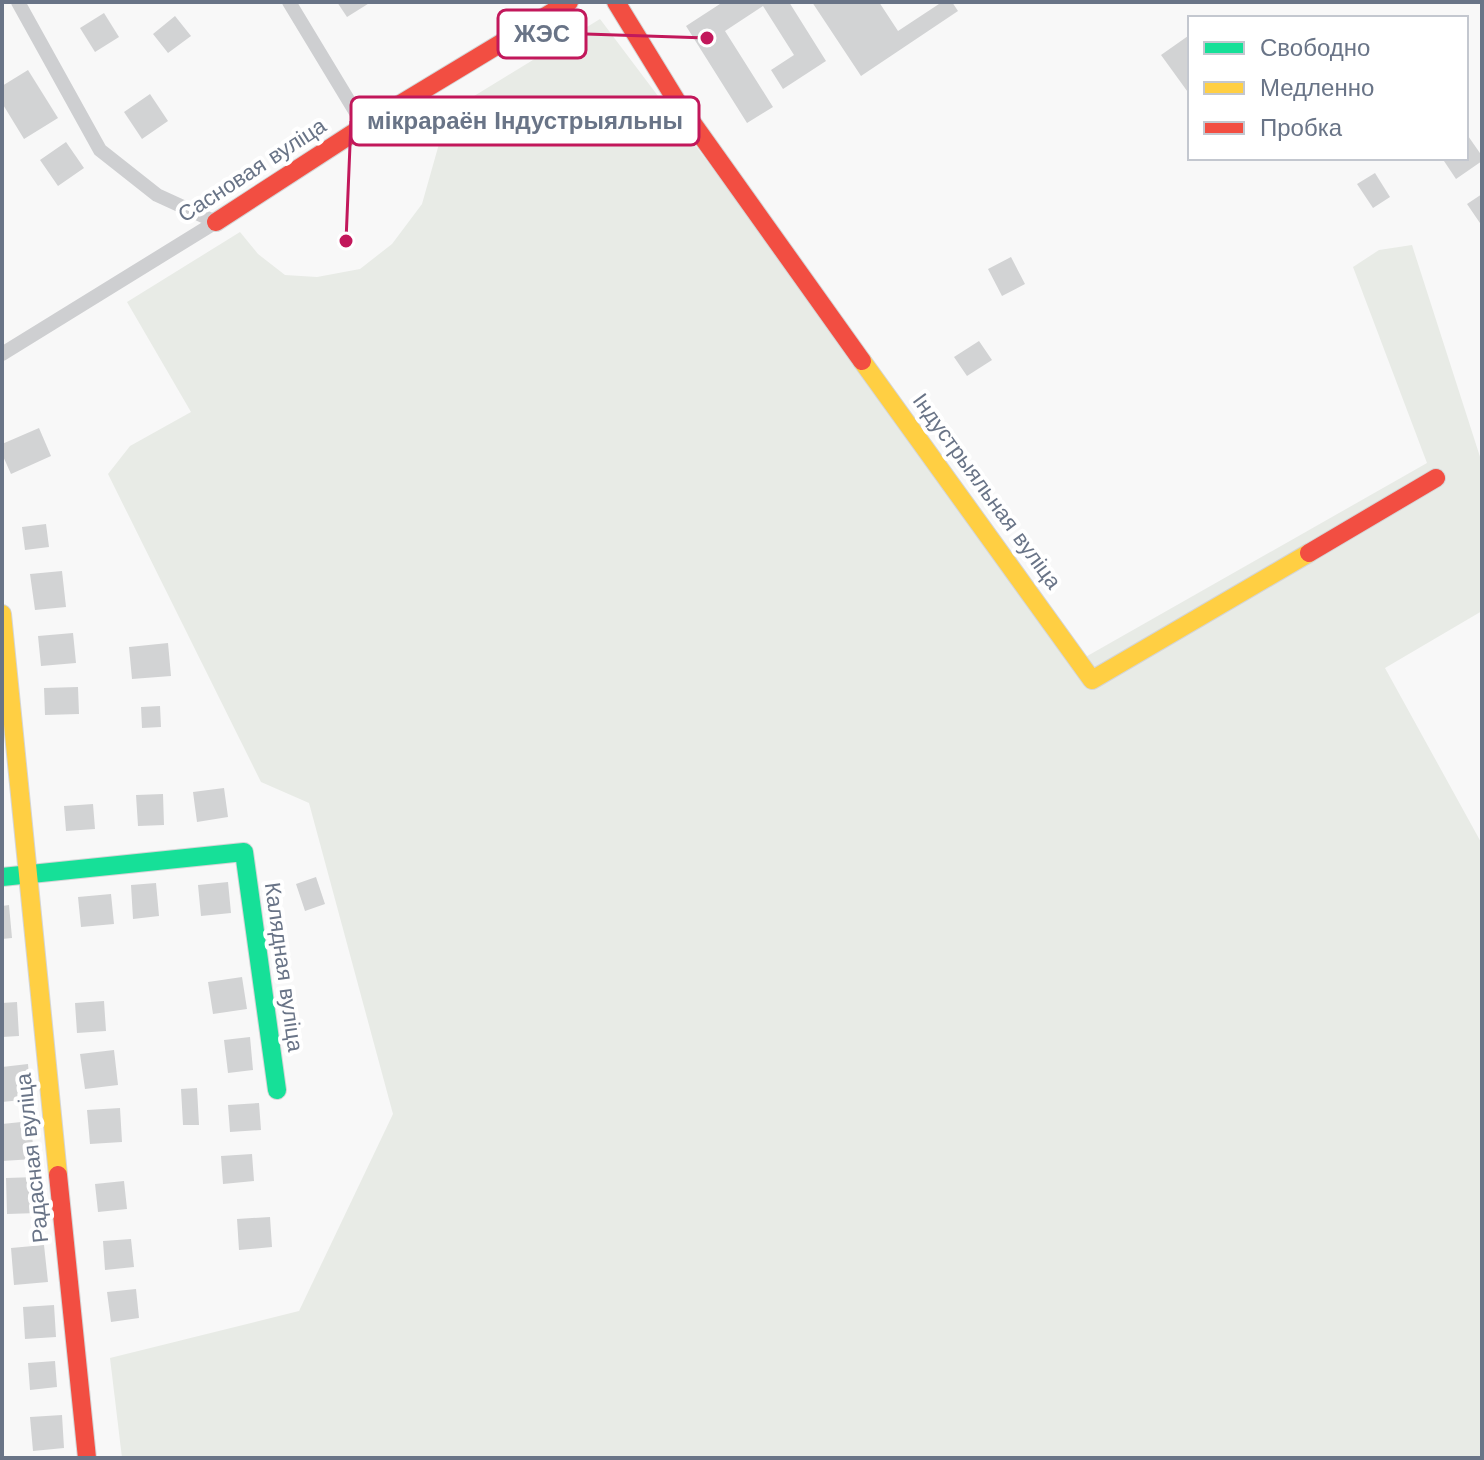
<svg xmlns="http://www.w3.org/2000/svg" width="1484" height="1460" viewBox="0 0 1484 1460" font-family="'Work Sans',sans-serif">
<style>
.green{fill:#e8ebe6}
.building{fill:#d2d3d4}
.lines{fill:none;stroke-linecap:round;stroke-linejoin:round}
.fast-casing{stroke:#d4d5d6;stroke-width:20}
.slow-casing{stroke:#d4d5d6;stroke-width:20}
.jam-casing{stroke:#d4d5d6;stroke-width:20}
.street{stroke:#cecfd1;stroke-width:14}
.fast{stroke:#16e098;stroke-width:18}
.slow{stroke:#ffcf43;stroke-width:18}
.jam{stroke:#f24e42;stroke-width:18}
.labels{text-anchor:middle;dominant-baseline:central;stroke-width:8;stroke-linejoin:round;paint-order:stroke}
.street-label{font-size:22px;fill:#697487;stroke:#fff}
.leader{fill:none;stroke:#c2185b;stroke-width:3}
.callout-dot{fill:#c2185b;stroke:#fff;stroke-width:3}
.callout{fill:#fff;stroke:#c2185b;stroke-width:3}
.callout-label{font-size:24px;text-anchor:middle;font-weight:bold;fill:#697487}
</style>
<rect width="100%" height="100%" fill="#f8f8f8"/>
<path class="green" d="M600,19l482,640 345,-196 -74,-196 26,-17 33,-5 70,218v148l-97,57 97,176v614h-1360l-12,-100 189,-47 94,-197 -84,-311 -48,-21 -153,-308 22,-28 61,-34 -64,-110 113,-70 18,22 27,21 32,2 43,-8 32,-25 30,-40 26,-92z"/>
<path class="building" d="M337,2h34l-24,15z
M723,2h66l37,59 -43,28 -12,-19 23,-15 -31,-49 -38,25 48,76 -26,16 -61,-97z
M812,2h67l19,29 44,-29h10l6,9 -97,65z
M104,13l15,24 -24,15 -15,-24z
M175,16l16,20 -23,17 -15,-19z
M1188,36l2,4v55l-29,-40z
M28,70l30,48 -34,21 -22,-36v-17z
M150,94l18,27 -26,18 -18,-27z
M1466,133l16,23v5l-26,18 -14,-21h24z
M66,142l18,26 -26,18 -18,-26z
M1375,173l15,24 -17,11 -16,-24z
M1482,194v32l-15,-22z
M1011,257l14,27 -23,12 -14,-27z
M979,341l13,19 -25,16 -13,-19z
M39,428l12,28 -40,18 -9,-20v-10z
M46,524l3,23 -24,3 -3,-23z
M62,571l4,36 -31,3 -5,-36z
M73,633l3,30 -35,3 -3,-30z
M168,643l3,33 -39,3 -3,-32z
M78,687l1,27 -34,1 -1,-27z
M160,706l1,21 -19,1 -1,-21z
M224,788l4,29 -31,5 -4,-30z
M163,794l1,31 -26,1 -2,-31z
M93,804l2,25 -29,2 -2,-25z
M316,877l9,27 -20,7 -9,-27z
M228,882l3,31 -30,3 -3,-31z
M156,883l3,33 -26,3 -2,-34z
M111,894l3,30 -33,3 -3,-30z
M9,905l3,33 -10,1v-33z
M242,977l5,32 -34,5 -5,-32z
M104,1001l2,30 -29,2 -2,-30z
M17,1002l2,34 -17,1v-34z
M250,1037l3,33 -25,3 -4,-33z
M114,1050l4,35 -33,4 -5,-35z
M28,1064l3,35 -29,3v-35z
M197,1088l2,37h-16l-2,-36z
M259,1103l2,27 -31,2 -2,-27z
M120,1108l2,34 -32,2 -3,-34z
M31,1121l3,38 -32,2v-37z
M252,1154l2,27 -31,3 -2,-28z
M37,1177l1,36 -31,1 -1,-36z
M124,1181l3,28 -29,3 -3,-28z
M270,1217l2,30 -33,3 -2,-31z
M131,1239l3,28 -29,3 -2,-29z
M44,1245l4,37 -34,3 -3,-37z
M136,1289l3,29 -28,4 -4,-30z
M54,1305l2,32 -31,2 -2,-32z
M55,1361l2,26 -27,3 -2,-27z
M62,1415l2,33 -31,3 -3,-34z"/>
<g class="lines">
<g class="fast-casing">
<path id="fast" d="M2,877l242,-25 33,238"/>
</g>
<g class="slow-casing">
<path id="slow" d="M862,361l230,319 217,-127
M2,614l56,561"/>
</g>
<g class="jam-casing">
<path id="jam" d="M616,2l60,98 186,261
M216,222l148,-96 205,-124
M1309,553l127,-75
M58,1175l29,283"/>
</g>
<path class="street" d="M18,2l82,148 57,45 59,27
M289,2l75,124
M2,354l214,-132"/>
<use href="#fast" class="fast"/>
<use href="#slow" class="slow"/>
<use href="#jam" class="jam"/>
</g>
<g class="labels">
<g class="street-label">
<text transform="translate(252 170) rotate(-33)">Сасновая вуліца</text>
<text transform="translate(987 491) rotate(54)">Індустрыяльная вуліца</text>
<text transform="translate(284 967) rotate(82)">Калядная вуліца</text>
<text transform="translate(32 1158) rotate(-96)">Радасная вуліца</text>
</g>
</g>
<path class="leader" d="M707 38L586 34M346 241L351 121"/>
<g class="callout-dot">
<circle cx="707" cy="38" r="8"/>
<circle cx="346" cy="241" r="8"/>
</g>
<g class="callout">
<rect x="498" y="10" width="88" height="48" rx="8"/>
<rect x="351" y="97" width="348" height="48" rx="8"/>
</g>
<g class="callout-label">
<text x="542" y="42">ЖЭС</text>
<text x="525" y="129">мікрараён Індустрыяльны</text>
</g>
<rect width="1484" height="1460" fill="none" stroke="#697487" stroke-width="8"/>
<rect x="1188" y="16" width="280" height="144" fill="#ffffff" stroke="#c3c7cf" stroke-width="2"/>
<rect x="1204" y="42" width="40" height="12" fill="#16e098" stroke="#c3c7cf" stroke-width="2"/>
<text x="1260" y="56" font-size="24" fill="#697487">Свободно</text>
<rect x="1204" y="82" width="40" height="12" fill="#ffcf43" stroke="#c3c7cf" stroke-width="2"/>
<text x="1260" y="96" font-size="24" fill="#697487">Медленно</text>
<rect x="1204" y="122" width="40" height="12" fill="#f24e42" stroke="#c3c7cf" stroke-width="2"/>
<text x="1260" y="136" font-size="24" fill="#697487">Пробка</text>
</svg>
